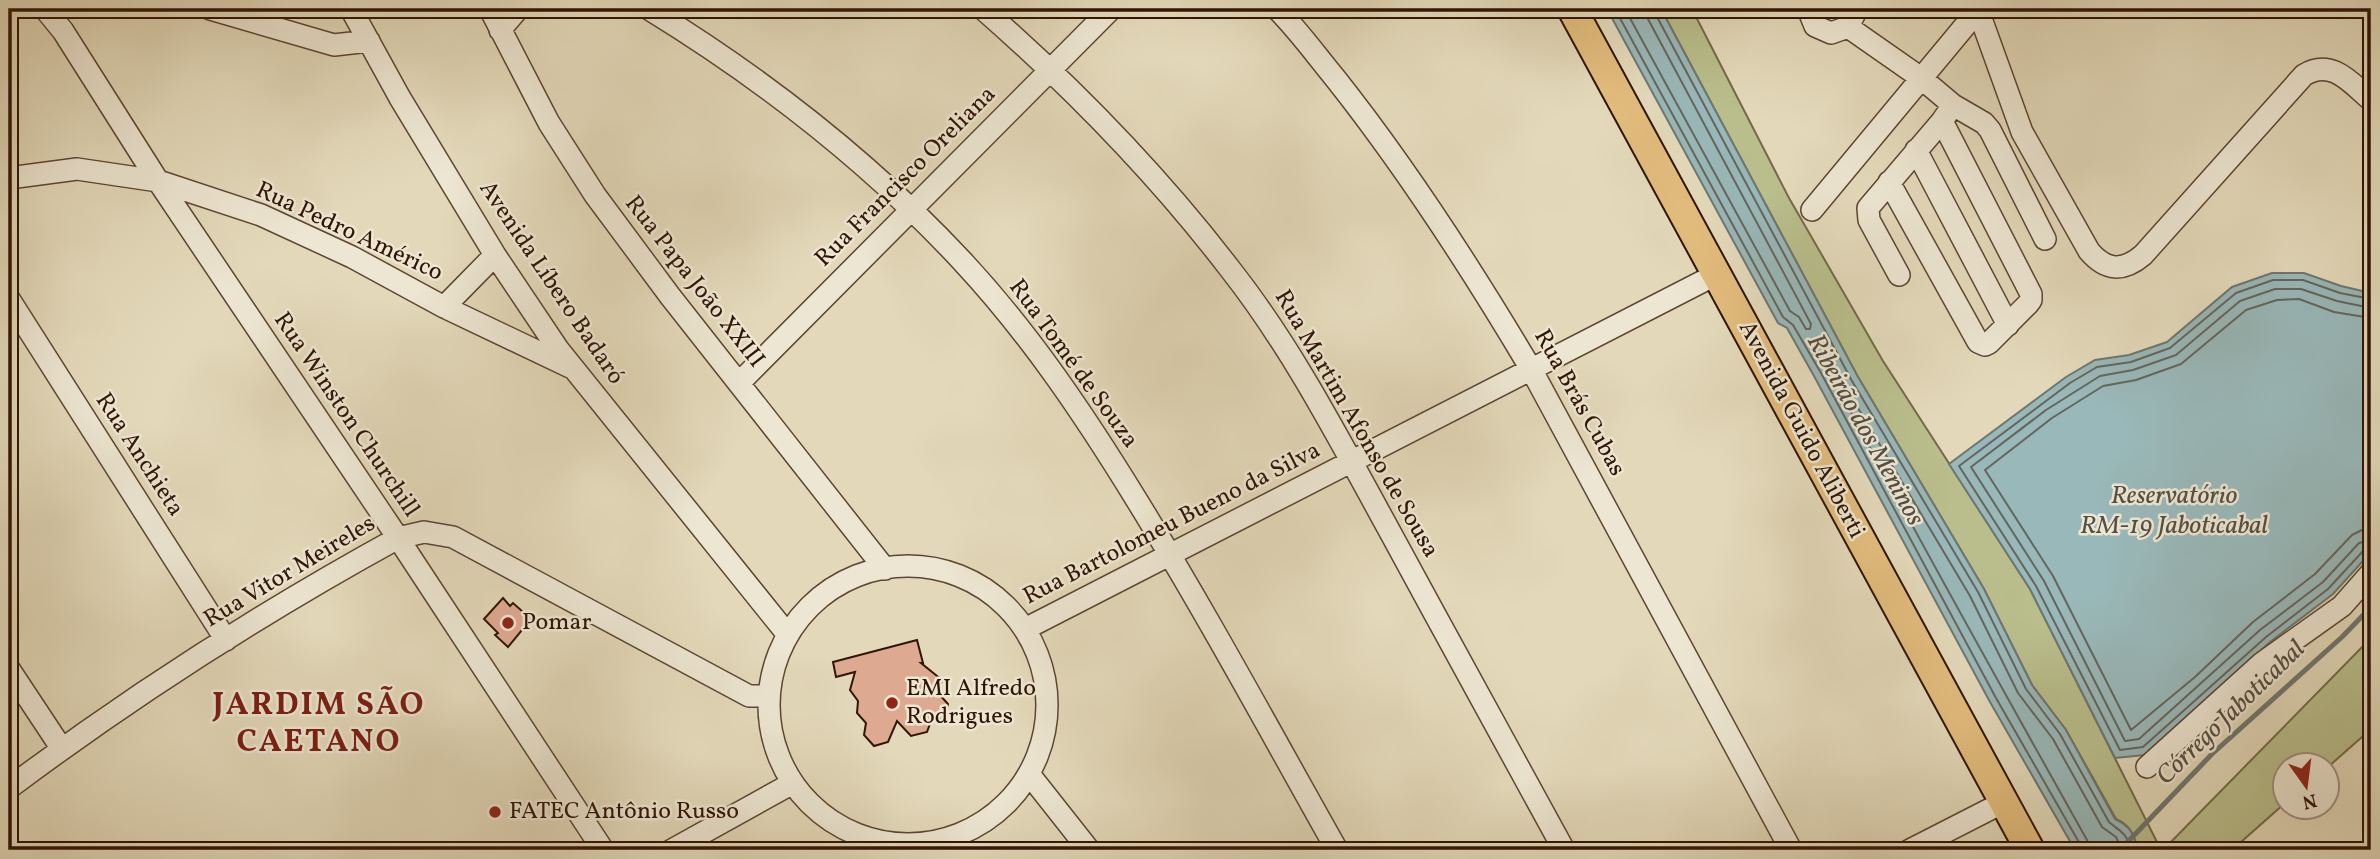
<svg xmlns="http://www.w3.org/2000/svg" width="2380" height="859" viewBox="0 0 2380 859" font-family="Vollkorn,serif">
<style>
.green{fill:#b9be8c;stroke:#746a48;stroke-width:2}
.water{fill:#99b8b9;stroke:#6f7771;stroke-width:2}
.lines{fill:none;stroke-linecap:round;stroke-linejoin:round}
.shore{stroke:#64665e;stroke-width:2}
.stream{stroke:#6f7771;stroke-width:5}
.building{fill:#dea991;stroke:#2f1504;stroke-width:2}
.minor-casing{stroke:#5c4632;stroke-width:24}
.major-casing{stroke:#2f1504;stroke-width:32}
.minor{stroke:#ede6d2;stroke-width:21}
.major{stroke:#e2bc7d;stroke-width:28}
.poi-dot{fill:#8f2418;stroke:#ede6d2;stroke-width:2.5}
.labels{text-anchor:middle;dominant-baseline:central;stroke-width:5;stroke-linejoin:round;paint-order:stroke}
.street-label{font-size:24px;fill:#2f1504;stroke:#ede6d2}
.poi-label{font-size:24px;fill:#2f1504;stroke:#ede6d2;text-anchor:start}
.water-label{font-size:26px;font-style:italic;fill:#544e43;stroke:#ede6d2}
.district-label{font-size:32px;font-weight:bold;letter-spacing:2px;fill:#7a1f14;stroke:#ede6d2}
</style>
<rect width="100%" height="100%" fill="#e3d9ba"/>
<filter id="stains"><feTurbulence type="fractalNoise" baseFrequency=".00286" numOctaves="4"/><feColorMatrix values="0 0 0 0 .2 0 0 0 0 .09 0 0 0 0 .02 0 0 0 .5 -.17"/></filter>
<radialGradient id="worn" r=".72"><stop offset=".6" stop-color="#630" stop-opacity="0"/><stop offset="1" stop-color="#630" stop-opacity=".3"/></radialGradient>
<path class="green" d="M1661,9h31l97,189 94,163 147,228 131,261h-23c-4,-15 -7,-24 -22,-31l-50,-89 -34,-45 -48,-96 -126,-212z
M2371,638v91l-43,38v-3h-42l-1,39 -53,47h-69z"/>
<path class="water" d="M1607,9h54l197,368 126,212 48,96 34,45 49,89c16,7 19,16 23,31h-63l-85,-148 -176,-326 -27,-48 -9,-5z
M2272,273h32l37,13 30,7v259l-38,42 -63,48 -125,113 -30,3 -85,-169 -81,-125 117,-87 29,-17 34,-5 38,-13 65,-55z"/>
<g class="lines">
<path class="shore" d="M1615,9l168,308 10,8 28,48 175,325 84,146 1,6
M1625,9l165,302 9,6 7,12h4l1,-5 -163,-305 -2,-10
M1655,9l1,6 196,366 126,211 48,97 34,45 49,88c13,11 17,10 22,28
M2371,299l-31,-6 -37,-13h-30l-37,13 -66,55 -39,14 -34,5 -27,16 -111,83 77,120 84,164 23,-3 123,-110 62,-48 36,-39 7,-1
M2371,308l-34,-7 -36,-12h-26l-35,12 -64,54 -43,15 -33,6 -54,34 -75,57 73,114 81,160 14,-2 121,-109 63,-48 36,-39 12,-3
M2371,318l-37,-6 -35,-13 -22,1 -31,10 -65,54 -45,16 -33,6 -51,32 -67,52 68,106 78,154 64,-53 58,-55 62,-48 37,-39 10,-5 9,-1
M2090,850l-3,-10c-82,-146 -163,-291 -242,-439l2,-5 5,2 118,198 48,97 35,46 49,88 14,10 6,13"/>
<path class="stream" d="M2120,850l92,-96 130,-117 29,-30"/>
</g>
<path class="building" d="M503,598l7,8 3,-3 18,16 -23,28 -13,-12 3,-2 -14,-14z
M917,640l6,23h-2l21,17 -4,13 10,11 -4,14 -13,3 -4,11 -16,4 -14,-15 -9,21 -14,4 -10,-11 2,-12 -9,-10 1,-12 -8,-11 5,-18 -19,5 -3,-15z"/>
<g class="lines">
<g class="minor-casing">
<path id="minor" d="M45,9l18,22 95,150 240,357 205,312
M210,9l124,36 35,-4
M351,9l49,89 95,157 63,94 230,286
M490,9l59,114 46,72 75,101 215,273
M649,9c114,70 223,155 314,253 67,72 122,154 173,237 71,115 135,234 201,351
M983,9c90,79 174,165 247,260 63,80 110,172 159,261 58,107 117,214 175,320
M1277,9c21,21 39,46 58,69 73,92 136,190 196,291l260,481
M1808,9l7,17 16,7 17,-6 9,-18
M1978,10l44,122 67,119c17,20 34,21 54,4l161,-180c28,-17 47,8 67,25
M1848,27l73,51 32,27
M500,30l18,-21
M1916,150l92,175
M9,178l68,-9 81,12 103,34 91,42 92,50 126,60
M1889,182l89,160 7,3 4,-2 39,-39 3,-4v-6l-89,-173
M1812,210l167,-201
M1899,275l-30,-55 -1,-12 74,-87 11,-16 31,18 6,7 55,109
M9,299l217,341
M444,307l51,-52
M739,383l372,-374
M769 705a139 139 0 1 1 278 0a139 139 0 1 1-278 0Z
M1025,629l692,-355
M9,669l53,80
M2147,767l115,-104 80,-57 29,-33
M1029,774l60,76
M9,788c123,-92 254,-176 389,-250l26,-6 29,5 296,159h19
M672,850l119,-66
M1910,850l94,-48"/>
</g>
<g class="major-casing">
<path id="major" d="M1572,9l458,841"/>
</g>
<use href="#minor" class="minor"/>
<use href="#major" class="major"/>
</g>
<g class="poi-dot">
<circle cx="508" cy="623" r="7"/>
<circle cx="892" cy="703" r="7"/>
<circle cx="495" cy="812" r="7"/>
</g>
<g class="labels">
<g class="street-label">
<text transform="translate(906 177) rotate(-45)">Rua Francisco Oreliana</text>
<text transform="translate(349 232) rotate(25)">Rua Pedro Américo</text>
<text transform="translate(694 282) rotate(52)">Rua Papa João XXIII</text>
<text transform="translate(551 283) rotate(56)">Avenida Líbero Badaró</text>
<text transform="translate(1073 364) rotate(54)">Rua Tomé de Souza</text>
<text transform="translate(1579 403) rotate(61)">Rua Brás Cubas</text>
<text transform="translate(346 415) rotate(56)">Rua Winston Churchill</text>
<text transform="translate(1356 424) rotate(60)">Rua Martim Afonso de Sousa</text>
<text transform="translate(1801 430) rotate(62)">Avenida Guido Aliberti</text>
<text transform="translate(139 455) rotate(57)">Rua Anchieta</text>
<text transform="translate(1172 524) rotate(-27)">Rua Bartolomeu Bueno da Silva</text>
<text transform="translate(290 572) rotate(-31)">Rua Vitor Meireles</text>
</g>
<g class="poi-label">
<text x="522" y="623">Pomar</text>
<text x="906" y="689">EMI Alfredo<tspan x="906" dy="28">Rodrigues</tspan></text>
<text x="509" y="812">FATEC Antônio Russo</text>
</g>
<g class="water-label">
<text transform="translate(1865 430) rotate(61)">Ribeirão dos Meninos</text>
<text x="2174" y="496">Reservatório<tspan x="2174" dy="30">RM-19 Jaboticabal</tspan></text>
<text transform="translate(2231 713) rotate(-44)">Córrego Jaboticabal</text>
</g>
<g class="district-label">
<text x="319" y="706">JARDIM SÃO<tspan x="319" dy="37">CAETANO</tspan></text>
</g>
</g>
<rect width="2380" height="859" fill="none" stroke="#e3d9ba" stroke-width="35"/>
<rect x="10" y="10" width="2359" height="838" fill="none" stroke="#2f1504" stroke-width="3.5"/>
<rect x="18" y="18" width="2345" height="824" fill="none" stroke="#2f1504" stroke-width="2"/>
<g transform="translate(2306 786) rotate(166)"><circle r="33" fill="#ede6d2" stroke="#a19280" stroke-width="2"/>
<path d="M0-5L12 26L0 18L-12 26Z" fill="#8f2418"/>
<text y="-10" font-size="19" font-weight="bold" text-anchor="middle" fill="#2f1504">N</text>
</g>
<rect width="100%" height="100%" filter="url(#stains)"/>
<rect width="100%" height="100%" fill="url(#worn)"/>
</svg>
